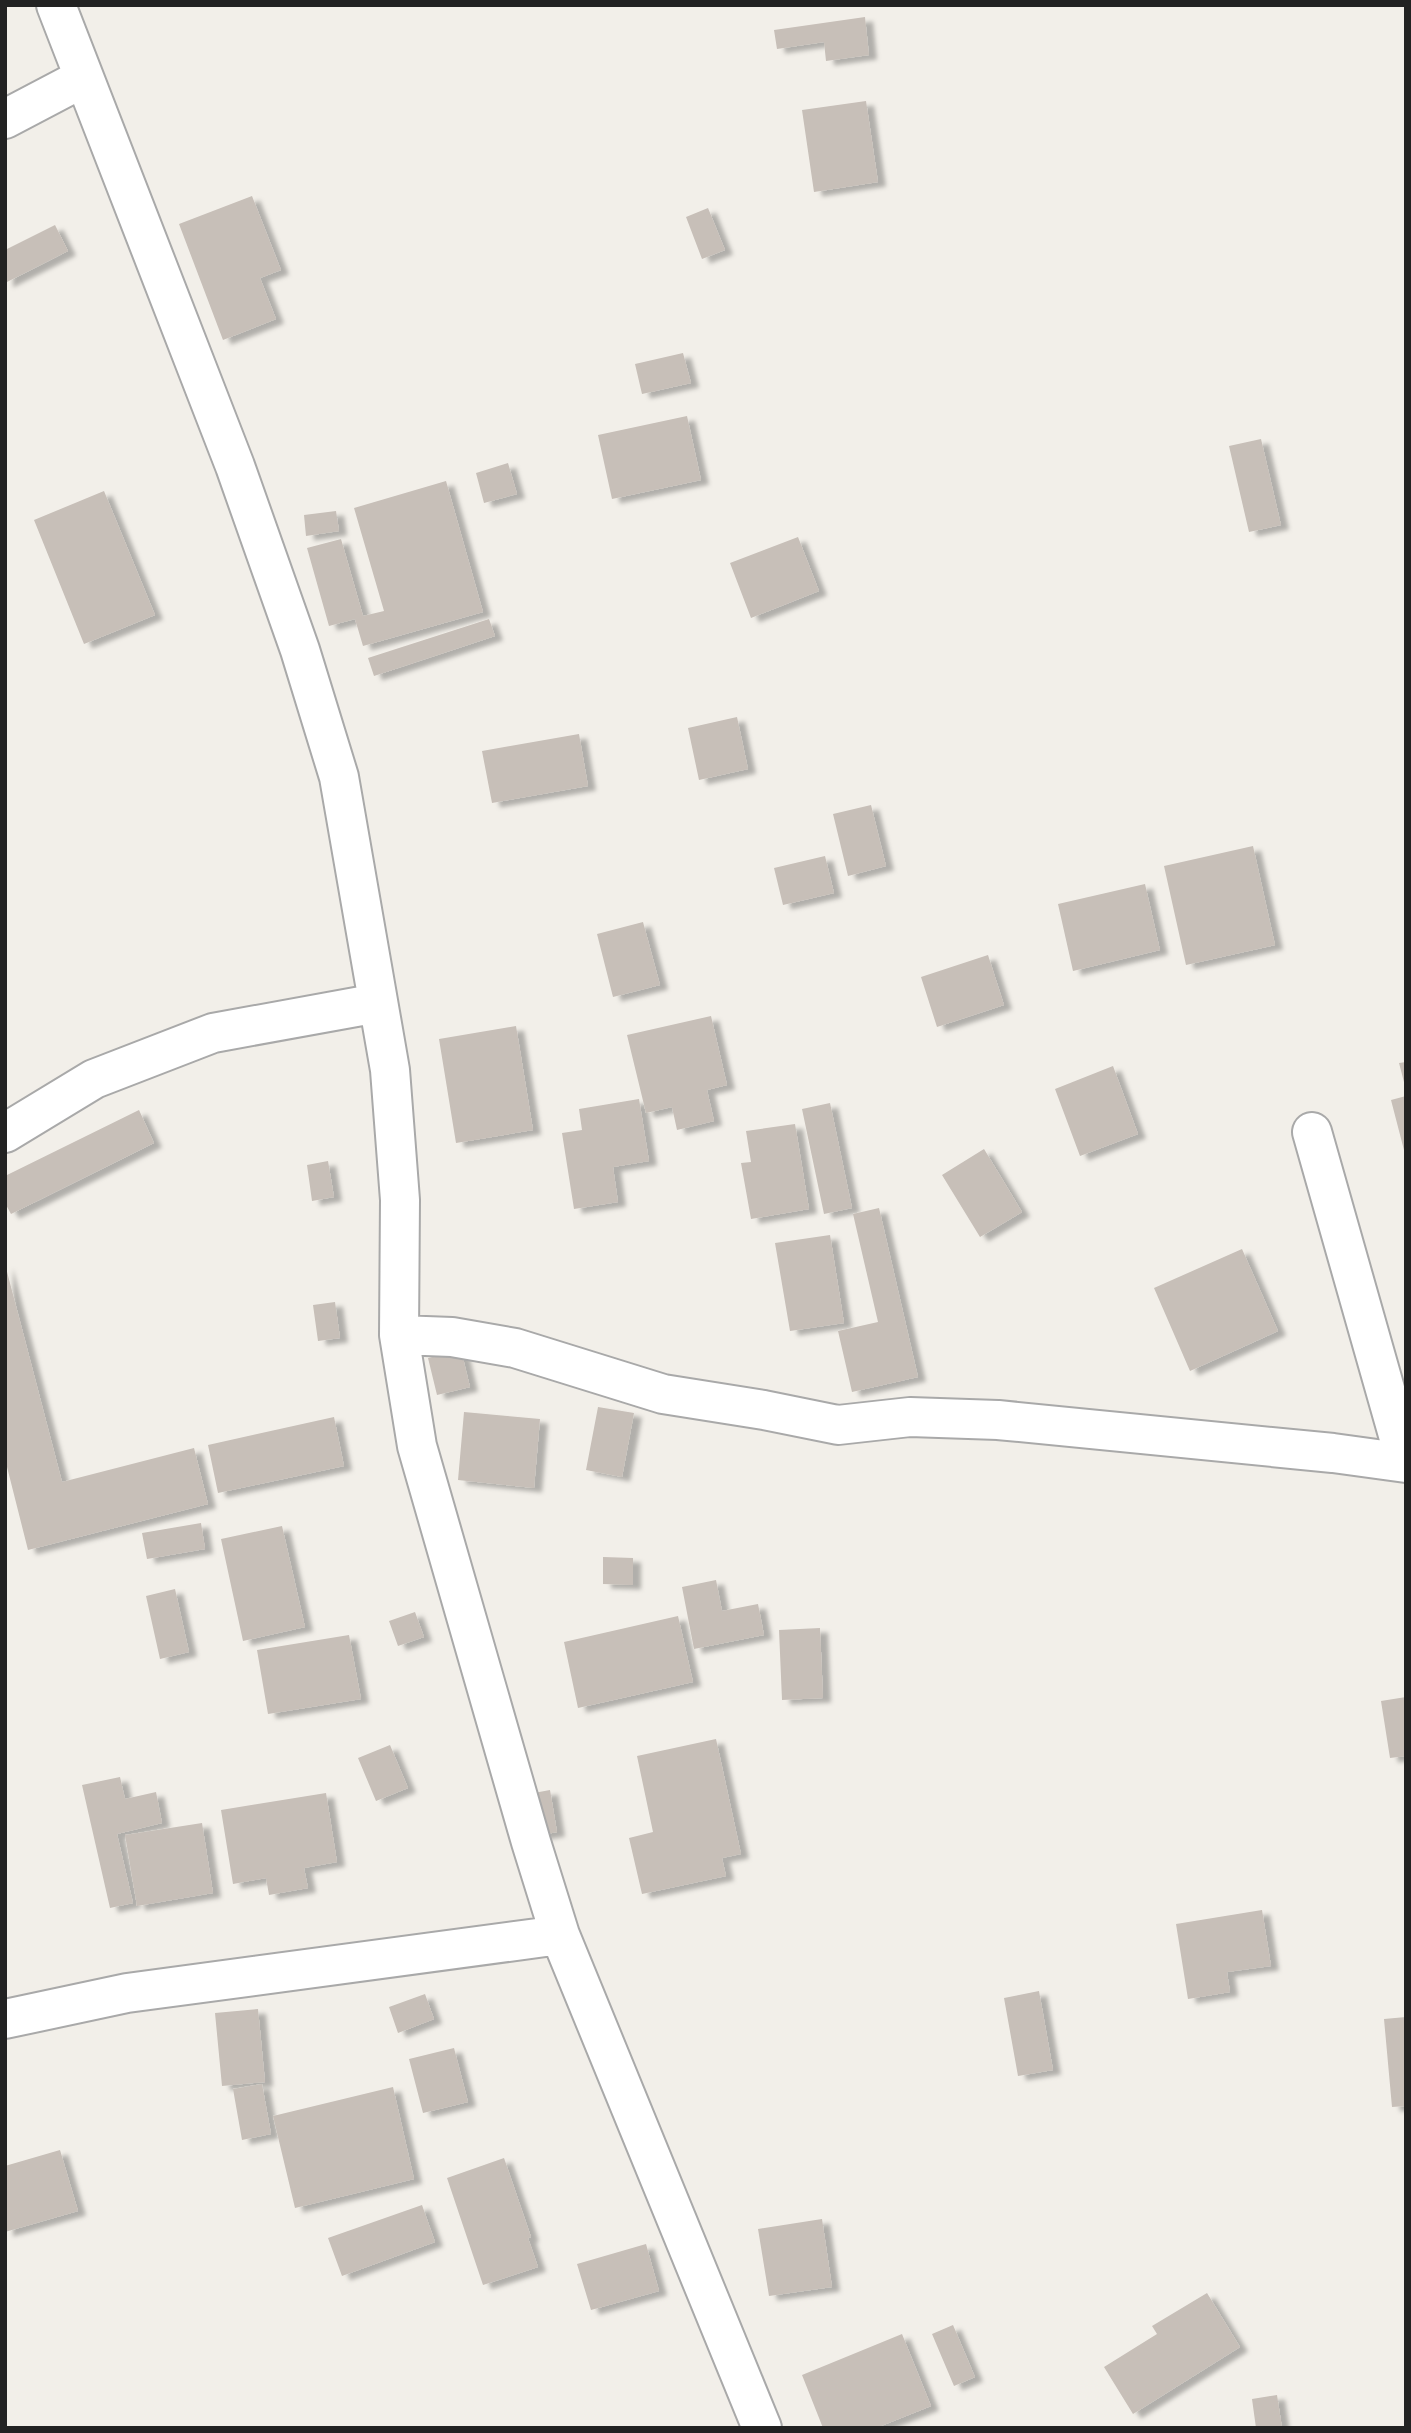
<svg xmlns="http://www.w3.org/2000/svg" width="1411" height="2433" viewBox="0 0 1411 2433" font-family="'DM Sans',sans-serif">
<style>
.building{fill:#c7bfb8;filter:url(#shadow)}
.lines{fill:none;stroke-linecap:round;stroke-linejoin:round}
.minor-casing{stroke:#a9a9a9;stroke-width:42}
.minor{stroke:#fff;stroke-width:38}
</style>
<defs>
<filter id="shadow"><feDropShadow dx="8" dy="4.5" stdDeviation="2" flood-color="#0004"/></filter>
</defs>
<rect width="100%" height="100%" fill="#f2efe9"/>
<path class="building" d="M865,17l4,38 -43,6 -2,-19 -47,7 -3,-19z
M866,101l12,81 -64,10 -12,-82z
M252,196l29,74 -21,8 16,41 -53,21 -44,-116z
M708,208l17,42 -23,9 -16,-42z
M55,225l13,26 -63,32v-33z
M683,353l8,30 -49,11 -7,-30z
M687,416l14,64 -89,19 -14,-64z
M1261,439l20,86 -32,7 -20,-86z
M508,463l9,31 -33,9 -8,-30z
M446,481l37,131 -120,34 -8,-27 -26,7 -22,-78 34,-9 22,77 21,-5 -30,-103z
M104,491l51,124 -71,29 -50,-124z
M336,511l3,20 -33,5 -2,-21z
M798,537l21,54 -68,27 -21,-55z
M489,619l6,17 -121,40 -6,-18z
M737,717l11,52 -49,11 -11,-52z
M579,734l9,52 -96,17 -10,-52z
M871,805l15,61 -38,10 -15,-62z
M1253,846l22,99 -89,20 -22,-99z
M825,856l9,37 -51,12 -9,-37z
M1145,884l15,66 -87,21 -15,-67z
M643,922l17,63 -47,12 -16,-63z
M988,955l16,50 -67,22 -16,-50z
M711,1016l16,69 -20,5 7,31 -37,9 -5,-23 -26,6 -19,-78z
M516,1026l17,104 -77,13 -17,-104z
M1406,1062v24h-1l-6,-23z
M1113,1066l25,68 -58,22 -25,-67z
M1406,1096v58h-1l-14,-54z
M639,1099l10,62 -36,6 5,35 -44,7 -12,-76 20,-3 -3,-21z
M830,1103l22,105 -28,6 -22,-105z
M139,1110l15,33 -143,71 -6,-11v-27z
M795,1124l14,85 -58,10 -10,-56 10,-1 -5,-31z
M984,1149l38,63 -42,25 -38,-62z
M328,1161l6,36 -22,4 -5,-36z
M879,1208l39,169 -66,15 -14,-61 40,-9 -25,-108z
M830,1235l14,88 -54,8 -15,-88z
M1242,1249l36,82 -88,40 -36,-83z
M5,1264l57,218 132,-34 14,56 -180,46 -23,-91z
M335,1302l5,36 -22,3 -5,-36z
M461,1350l9,37 -33,8 -9,-37z
M598,1407l36,6 -12,64 -36,-7z
M464,1412l76,7 -6,69 -76,-8z
M334,1417l10,49 -126,27 -10,-48z
M201,1523l4,26 -58,10 -5,-26z
M282,1526l23,101 -62,14 -22,-102z
M603,1557l30,1v27l-30,-1z
M716,1580l6,31 36,-7 6,31 -70,14 -12,-62z
M175,1589l14,63 -29,7 -14,-63z
M415,1612l9,25 -26,9 -9,-25z
M678,1616l15,66 -115,26 -14,-66z
M820,1628l3,70 -41,2 -3,-70z
M349,1635l12,64 -93,15 -11,-64z
M1406,1697v59l-16,2 -9,-57z
M716,1739l25,115 -19,4 4,18 -84,18 -13,-56 24,-6 -16,-76z
M390,1745l18,43 -32,13 -18,-43z
M120,1777l5,22 31,-7 6,31 -45,11 16,69 -23,5 -28,-123z
M550,1790l7,42 -26,5 -8,-42z
M326,1793l11,69 -33,6 4,20 -39,7 -3,-17 -33,6 -12,-74z
M202,1823l11,70 -76,13 -12,-71z
M1262,1910l9,56 -44,6 3,20 -42,7 -12,-75z
M1039,1991l14,79 -35,6 -14,-78z
M425,1994l9,25 -36,14 -9,-26z
M258,2009l7,73 -43,4 -7,-73z
M1406,2017v89l-14,1 -8,-88z
M454,2048l14,54 -45,11 -14,-54z
M262,2084l9,50 -29,6 -9,-51z
M393,2087l21,92 -119,29 -22,-92z
M60,2150l18,61 -73,21v-66z
M504,2158l27,79 -3,1 10,29 -55,18 -36,-107z
M422,2205l13,37 -93,34 -14,-38z
M822,2219l10,68 -63,9 -11,-67z
M646,2244l13,47 -68,19 -14,-46z
M1207,2293l33,54 -107,67 -29,-47 53,-33 -5,-8z
M953,2325l22,52 -21,9 -22,-52z
M902,2334l29,72 -55,22h-53l-21,-53z
M1277,2395l5,33h-26l-4,-29z"/>
<g class="lines">
<g class="minor-casing">
<path id="minor" d="M56,5l179,461 65,184 39,127 51,293 10,130 -1,135 18,111 114,396 29,93 202,493
M5,119l78,-41
M1312,1132l94,331
M5,1133l89,-54 119,-46 165,-30
M399,1335l53,2 63,11 148,46 101,16 74,15 72,-8 88,3 335,33 73,10
M5,2019l122,-26 433,-58"/>
</g>
<use href="#minor" class="minor"/>
</g>
<rect width="1411" height="2433" fill="none" stroke="#222222" stroke-width="14"/>
</svg>
